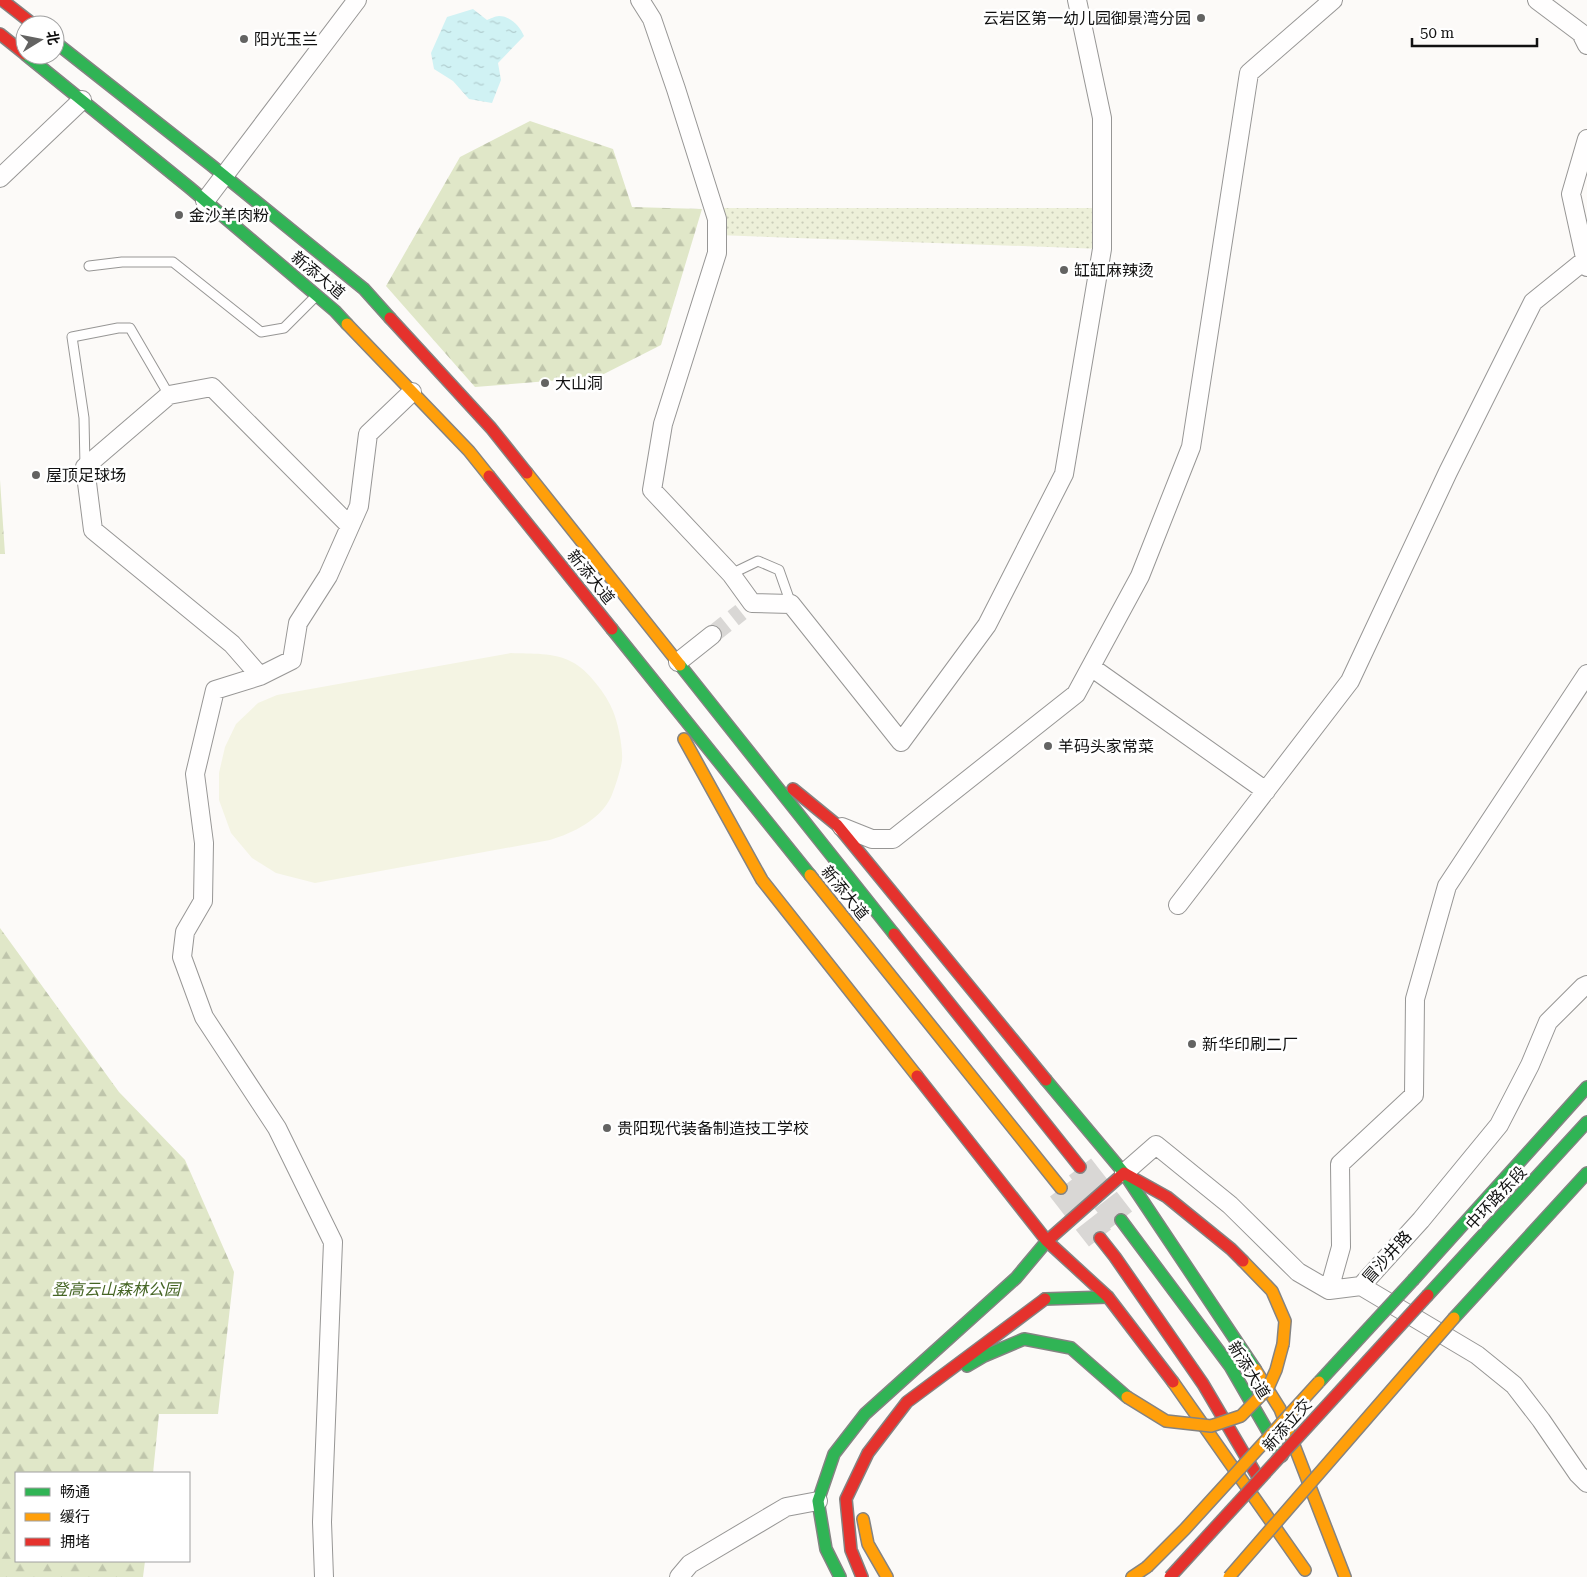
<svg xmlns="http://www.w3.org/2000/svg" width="1587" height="1577" viewBox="0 0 1587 1577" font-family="'Roboto Serif','Noto Sans SC',serif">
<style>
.green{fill:url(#green-dots)}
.forest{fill:url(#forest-firs)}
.pitch{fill:#f4f4e3}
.water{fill:url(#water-ripples)}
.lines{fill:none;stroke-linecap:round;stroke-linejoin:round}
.street-tunnel{stroke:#d9d7d5;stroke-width:18;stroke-dasharray:18 9;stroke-linecap:butt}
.primary-tunnel{stroke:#d9d7d5;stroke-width:28;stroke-dasharray:28 14;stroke-linecap:butt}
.lane-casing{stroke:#979695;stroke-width:11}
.street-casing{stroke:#979695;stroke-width:20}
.fast-casing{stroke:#848382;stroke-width:14}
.slow-casing{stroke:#848382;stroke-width:14}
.jam-casing{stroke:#848382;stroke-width:14}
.lane{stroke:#fffefe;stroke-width:9}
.street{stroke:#fffefe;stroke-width:18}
.fast{stroke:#30b455;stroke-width:11}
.slow{stroke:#ff9f0a;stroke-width:11}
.jam{stroke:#e5322d;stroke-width:11}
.fast-bridge-casing{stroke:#848382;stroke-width:14;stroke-linecap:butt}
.slow-bridge-casing{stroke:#848382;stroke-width:14;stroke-linecap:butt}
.jam-bridge-casing{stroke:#848382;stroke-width:14;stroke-linecap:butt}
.fast-bridge{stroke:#30b455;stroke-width:11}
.slow-bridge{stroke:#ff9f0a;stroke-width:11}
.jam-bridge{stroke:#e5322d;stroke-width:11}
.poi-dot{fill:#636362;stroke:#fff;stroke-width:2}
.labels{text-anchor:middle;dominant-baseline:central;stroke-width:5;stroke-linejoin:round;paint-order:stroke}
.poi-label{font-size:16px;fill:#111;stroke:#fff;text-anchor:start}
.street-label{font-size:16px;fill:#111;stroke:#fff}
.park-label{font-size:16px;font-style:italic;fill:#456524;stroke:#fff}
</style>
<defs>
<pattern id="green-dots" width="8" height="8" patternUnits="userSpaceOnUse" patternTransform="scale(1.25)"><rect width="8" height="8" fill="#edf0d9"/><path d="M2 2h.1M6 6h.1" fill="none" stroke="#cacdb9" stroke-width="1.8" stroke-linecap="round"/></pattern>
<pattern id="forest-firs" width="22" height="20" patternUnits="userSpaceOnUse" patternTransform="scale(1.25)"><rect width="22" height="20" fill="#e0e7c8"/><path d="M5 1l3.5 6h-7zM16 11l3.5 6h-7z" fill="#bfc5ab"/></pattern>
<pattern id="water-ripples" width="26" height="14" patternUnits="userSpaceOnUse" patternTransform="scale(1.25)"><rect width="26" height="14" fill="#d0f2f4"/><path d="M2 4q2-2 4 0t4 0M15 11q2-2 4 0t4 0" fill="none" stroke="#b2ced0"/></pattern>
</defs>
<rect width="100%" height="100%" fill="#fcfaf8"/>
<path class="green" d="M713,208h389v41l-385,-14z"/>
<path class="forest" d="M530,121l83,28 19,58 70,2 -41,136 -63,32 -123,10 -89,-101 74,-129z
M0,480l5,74h-5z
M0,928l119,164 66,68 49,112 -16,142h-59l-6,59h-137v88h129l-2,16h-143z"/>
<path class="pitch" d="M511,653c20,1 43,-1 61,9 15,7 35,33 41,49 5,12 10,36 9,49 -1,9 -7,28 -11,37 -11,23 -38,36 -61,43l-235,43 -39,-10 -24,-15 -21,-25 -12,-33v-27l6,-26 11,-23 22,-21 19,-8z"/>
<path class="water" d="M473,9l14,11c3,-1 8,-4 12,-4 11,0 21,10 25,20l-26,27 3,17 -9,23 -23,-4 -16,-18 -19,-12 -3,-16 16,-36z"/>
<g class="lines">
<path class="street-tunnel" d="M712,635l29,-23"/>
<path class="primary-tunnel" d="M1080,1167l41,53
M1061,1188l39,50"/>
<g class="lane-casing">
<path id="lane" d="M89,266l33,-4h51l88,70 23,-4 31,-31
M85,467l-1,-49 -12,-81 46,-9h12l39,67
M731,574l27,-13 21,9 12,34"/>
</g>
<g class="street-casing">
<path id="street" d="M640,0l12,19 24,70 41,130v34l-54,171 -11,66 79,84 21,29 39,1 110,138 86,-117 77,-151 38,-225v-131l-25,-118
M1537,0l44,33 6,12
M1587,139l-16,55 16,73
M0,178l82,-78
M205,201l152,-201
M678,662l34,-27
M1091,667l175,124
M260,676l-28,-32 -139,-114 -8,-63 84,-72 43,-8 138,139
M842,827l30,12h21l183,-145 64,-118 51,-129 58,-374 84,-73
M1178,905l172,-224 98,-209 85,-170 52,-42
M1124,1173l32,-28 74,60 68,67 31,18 32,-4 60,-66 78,-95 31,-60 18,-43 35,-35 4,-2
M1361,1286l116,69 37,30 27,35 37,54 9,9
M1329,1290l12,-43 -1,-83 74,-69 1,-96 32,-113 140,-212
M324,1577l-2,-55 11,-280 -56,-114 -73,-111 -22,-60 3,-25 18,-31 1,-58 -9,-69 20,-84 45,-14 32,-16 6,-37 30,-47 31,-70 9,-72 44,-42
M679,1577l11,-13 96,-57 32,-6"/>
</g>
<g class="fast-casing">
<path id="fast" d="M55,42l156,123 153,124 26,29
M26,55l164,133 145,123 12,13
M612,629l198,246
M680,665l214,269
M1046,1080l78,93 131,196
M1121,1220l109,146 52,90
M1414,1279l173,-192
M1428,1295l159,-173
M1045,1299l63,-2
M1454,1318l133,-145
M967,1366l17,-10 40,-17 47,9 56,49
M840,1577l-14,-28 -8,-48 16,-47 31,-40 151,-136 31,-37"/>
</g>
<g class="slow-casing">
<path id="slow" d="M347,324l122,127 20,25
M527,473l153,192
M684,739l78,141 155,196
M810,875l251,313
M1243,1261l29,30 13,30 -2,23
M1255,1369l25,40 65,168
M1173,1382l132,188
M863,1519l5,25 19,33
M1132,1577l15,-10"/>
</g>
<g class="jam-casing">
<path id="jam" d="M2,0l32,25
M0,34l25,20
M390,318l101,110 36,45
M489,476l123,153
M793,789l44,36 209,255
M894,934l186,233
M917,1076l130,165 61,56 65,85
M1100,1238l15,19 88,127 56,95
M1047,1241l77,-68 43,24 64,52 12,12
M862,1577l-11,-27 -5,-51 22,-46 39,-51 138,-103"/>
</g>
<use href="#lane" class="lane"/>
<use href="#street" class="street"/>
<use href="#fast" class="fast"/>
<use href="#slow" class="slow"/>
<use href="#jam" class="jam"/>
<g class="fast-bridge-casing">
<path id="fast-bridge" d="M1319,1382l95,-103"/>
</g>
<g class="slow-bridge-casing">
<path id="slow-bridge" d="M1127,1397l39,24 45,5 30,-10 27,-28 8,-18 7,-26
M1147,1567l38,-38 134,-147
M1229,1577l225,-259"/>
</g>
<g class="jam-bridge-casing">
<path id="jam-bridge" d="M1170,1577l258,-282"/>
</g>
<use href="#fast-bridge" class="fast-bridge"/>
<use href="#slow-bridge" class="slow-bridge"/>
<use href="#jam-bridge" class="jam-bridge"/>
</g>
<g class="poi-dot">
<circle cx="1201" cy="18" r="5"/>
<circle cx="244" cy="39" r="5"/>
<circle cx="179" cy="215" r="5"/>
<circle cx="1064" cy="270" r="5"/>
<circle cx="545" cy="383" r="5"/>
<circle cx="36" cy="475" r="5"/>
<circle cx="1048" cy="746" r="5"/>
<circle cx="1192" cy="1044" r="5"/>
<circle cx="607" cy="1128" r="5"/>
</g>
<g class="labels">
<g class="poi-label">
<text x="1191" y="18" text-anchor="end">云岩区第一幼儿园御景湾分园</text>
<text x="254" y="39">阳光玉兰</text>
<text x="189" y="215">金沙羊肉粉</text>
<text x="1074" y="270">缸缸麻辣烫</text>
<text x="555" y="383">大山洞</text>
<text x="46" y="475">屋顶足球场</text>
<text x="1058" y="746">羊码头家常菜</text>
<text x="1202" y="1044">新华印刷二厂</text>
<text x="617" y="1128">贵阳现代装备制造技工学校</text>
</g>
<g class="street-label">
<text transform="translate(318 275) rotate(40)">新添大道</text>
<text transform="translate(591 577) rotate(51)">新添大道</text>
<text transform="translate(845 893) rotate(51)">新添大道</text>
<text transform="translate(1496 1198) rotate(-47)">中环路东段</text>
<text transform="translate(1387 1257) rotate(-48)">冒沙井路</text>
<text transform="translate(1249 1370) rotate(58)">新添大道</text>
<text transform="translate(1287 1425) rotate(-48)">新添立交</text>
</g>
<g class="park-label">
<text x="116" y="1289">登高云山森林公园</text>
</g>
</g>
<rect x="15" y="1472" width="175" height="90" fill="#ffffff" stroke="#a0a0a0"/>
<rect x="25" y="1488" width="25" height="8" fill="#30b455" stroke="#a0a0a0"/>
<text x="60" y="1497" font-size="15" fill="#111111">畅通</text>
<rect x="25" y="1513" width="25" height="8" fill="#ff9f0a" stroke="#a0a0a0"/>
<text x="60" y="1522" font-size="15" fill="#111111">缓行</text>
<rect x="25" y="1538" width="25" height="8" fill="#e5322d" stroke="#a0a0a0"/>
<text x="60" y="1547" font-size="15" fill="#111111">拥堵</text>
<g transform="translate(40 40) rotate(80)"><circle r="24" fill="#ffffff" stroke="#a0a0a0"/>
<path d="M0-4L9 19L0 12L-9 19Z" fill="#636362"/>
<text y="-8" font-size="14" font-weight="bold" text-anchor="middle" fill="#111111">北</text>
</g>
<path d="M1412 38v8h125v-8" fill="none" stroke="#111111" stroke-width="2.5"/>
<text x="1420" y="38" font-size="15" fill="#111111" stroke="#ffffff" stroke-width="4" paint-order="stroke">50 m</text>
</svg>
